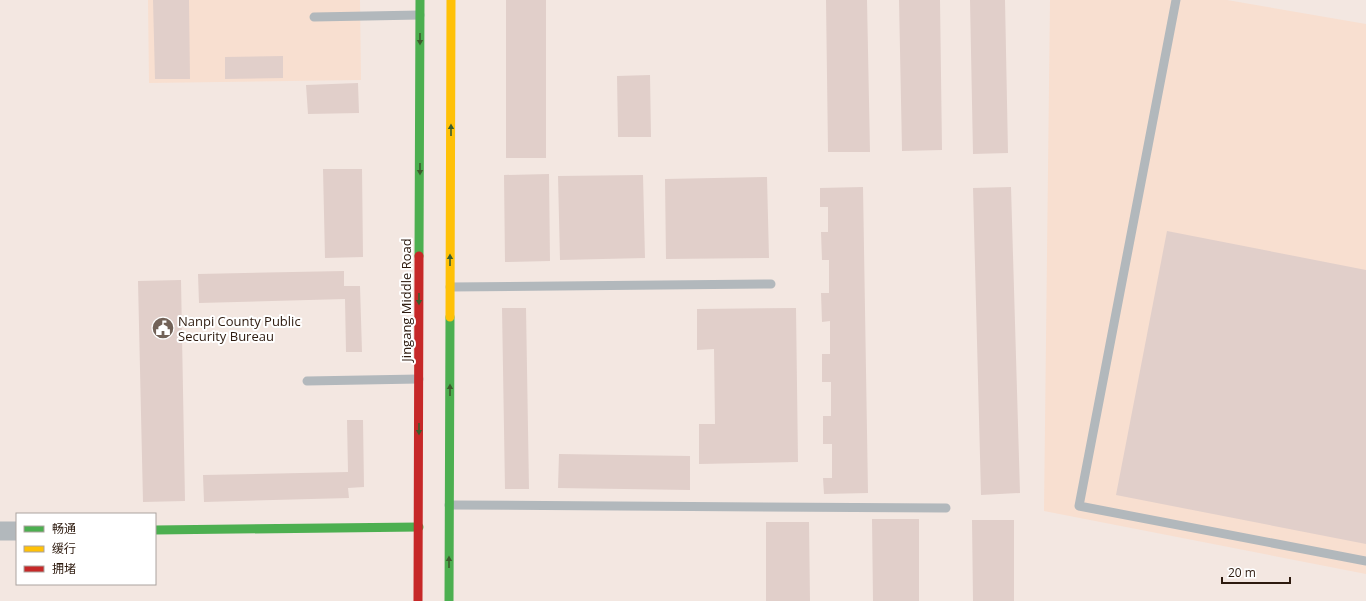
<svg xmlns="http://www.w3.org/2000/svg" width="1366" height="601" viewBox="0 0 1366 601" font-family="'Open Sans','Noto Sans SC',sans-serif">
<style>
.built{fill:#f8dfd0}
.building{fill:#e1cfca}
.lines{fill:none;stroke-linecap:round;stroke-linejoin:round}
.lane{stroke:#b2b8bc;stroke-width:9}
.street{stroke:#b2b8bc;stroke-width:19}
.fast{stroke:#4caf50;stroke-width:9}
.slow{stroke:#ffc107;stroke-width:9}
.jam{stroke:#c62828;stroke-width:9}
.oneway{fill:#3b5d2c}
.labels{text-anchor:middle;dominant-baseline:central;stroke-width:4;stroke-linejoin:round;paint-order:stroke}
.street-label{font-size:13px;fill:#2d1a0e;stroke:#fff}
.poi-label{font-size:13px;fill:#2d1a0e;stroke:#fff;text-anchor:start}
</style>
<rect width="100%" height="100%" fill="#f3e7e1"/>
<path class="built" d="M148,0h212l1,80 -212,3z
M1050,0h177l139,24v550l-322,-63z"/>
<path class="building" d="M153,0h36l1,79h-35z
M506,0h40v158h-40z
M826,0h41l3,152h-42z
M899,0h41l2,150 -40,1z
M970,0h35l3,153 -35,1z
M283,56v22l-58,1v-22z
M650,75l1,62h-33l-1,-61z
M358,83l1,30 -51,1 -2,-29z
M323,169h39l1,88 -38,1z
M549,174l1,87 -45,1 -1,-87z
M643,175l2,83 -85,2 -2,-84z
M767,177l2,81 -103,1 -1,-80z
M863,187l5,306 -44,1 -1,-16h9v-34h-9v-28h8v-34h-9v-28h8v-33l-8,1 -1,-29h8v-33h-7l-1,-28h7v-25h-8v-19z
M1011,187l9,306 -39,2 -8,-307z
M1167,231l199,39v274l-250,-49z
M344,271v15h16l2,66h-16l-1,-53 -146,4 -1,-29z
M181,280l4,221 -42,1 -5,-221z
M502,308h24l3,181h-24z
M796,308l2,154 -99,2v-40h16l-1,-75 -17,1v-41z
M347,420h16l1,67 -16,1 1,10 -145,4 -1,-27 145,-3z
M559,454l131,2v34l-132,-2z
M872,519h47v82h-46z
M972,520h42v81h-41z
M766,522h43l1,79h-44z"/>
<g class="lines">
<path class="lane" d="M1176,0l-97,506 287,55
M314,17l106,-2
M450,287l321,-3
M307,381l112,-2
M449,505l497,3"/>
<path class="street" d="M0,531h17"/>
<path class="fast" d="M419,256l1,-256
M155,530l264,-3
M449,601l1,-284"/>
<path class="slow" d="M450,317l1,-317"/>
<path class="jam" d="M418,601l1,-345"/>
</g>
<defs><path id="oneway-solid" d="M-6-.8H1V-3.2L6.5 0L1 3.2V.8H-6Z"/></defs>
<g class="oneway">
<use href="#oneway-solid" transform="translate(420 39) rotate(90)"/>
<use href="#oneway-solid" transform="translate(451 130) rotate(-90)"/>
<use href="#oneway-solid" transform="translate(420 169) rotate(90)"/>
<use href="#oneway-solid" transform="translate(450 260) rotate(-90)"/>
<use href="#oneway-solid" transform="translate(419 299) rotate(90)"/>
<use href="#oneway-solid" transform="translate(450 390) rotate(-90)"/>
<use href="#oneway-solid" transform="translate(419 429) rotate(90)"/>
<use href="#oneway-solid" transform="translate(449 562) rotate(-90)"/>
</g>
<defs>
<g id="civic-disc" transform="scale(1.15)"><circle r="9.5" fill="#726258" stroke="#fff"/><path d="M-.6-6.5H3V-4.5H.6V-3L4-1V1h2V6H-6V1h2V-1L-.6-3ZM-1.2 2.5V6h2.4V2.5Z" fill="#fff"/></g>
</defs>
<g fill-rule="evenodd">
<use href="#civic-disc" x="163" y="328"/>
</g>
<g class="labels">
<g class="street-label">
<text transform="translate(406 300) rotate(-90)">Jingang Middle Road</text>
</g>
<g class="poi-label">
<text x="178" y="321">Nanpi County Public<tspan x="178" dy="15">Security Bureau</tspan></text>
</g>
</g>
<rect x="16" y="513" width="140" height="72" fill="#ffffff" stroke="#aba39f"/>
<rect x="24" y="526" width="20" height="6" fill="#4caf50" stroke="#aba39f"/>
<text x="52" y="533" font-size="12" fill="#2d1a0e">畅通</text>
<rect x="24" y="546" width="20" height="6" fill="#ffc107" stroke="#aba39f"/>
<text x="52" y="553" font-size="12" fill="#2d1a0e">缓行</text>
<rect x="24" y="566" width="20" height="6" fill="#c62828" stroke="#aba39f"/>
<text x="52" y="573" font-size="12" fill="#2d1a0e">拥堵</text>
<path d="M1222 577v6h68v-6" fill="none" stroke="#2d1a0e" stroke-width="2"/>
<text x="1228" y="577" font-size="12" fill="#2d1a0e" stroke="#ffffff" stroke-width="3" paint-order="stroke">20 m</text>
</svg>
